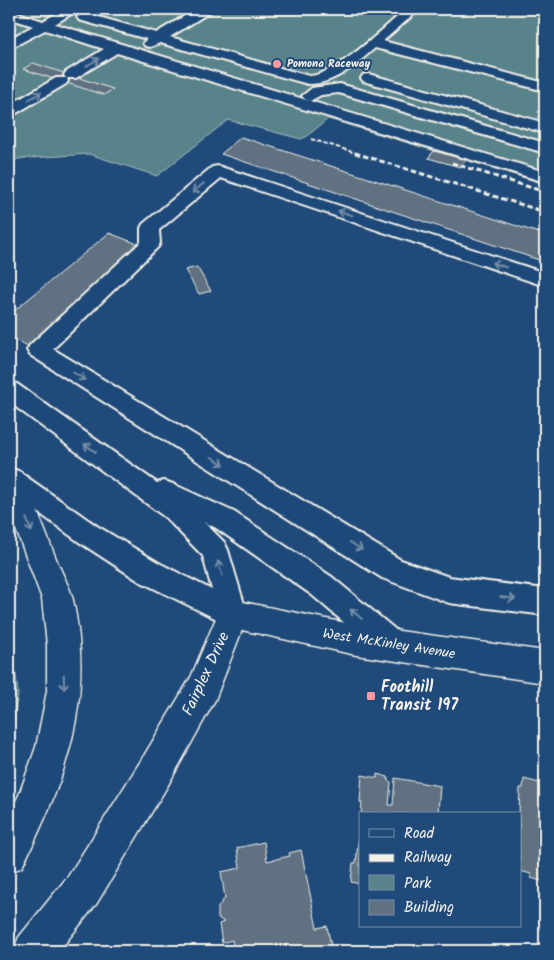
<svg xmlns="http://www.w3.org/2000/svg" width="554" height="960" viewBox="0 0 554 960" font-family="Kalam,sans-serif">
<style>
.green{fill:#59838a;stroke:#a6bab9}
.building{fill:#607281;stroke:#f4f1e8}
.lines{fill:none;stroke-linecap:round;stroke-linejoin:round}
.minor-casing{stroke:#f4f1e8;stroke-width:4}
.major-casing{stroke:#f4f1e8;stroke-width:3}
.minor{fill:#1f4a7a;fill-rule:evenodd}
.major{fill:#1f4a7a;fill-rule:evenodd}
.rail-far1{stroke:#f4f1e8;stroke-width:2;stroke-dasharray:4.5 2;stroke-linecap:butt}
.rail{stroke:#f4f1e8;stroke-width:3;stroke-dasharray:5.5 3;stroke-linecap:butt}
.oneway{stroke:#748da6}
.poi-dot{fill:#ff9aa2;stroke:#1f4a7a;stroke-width:2}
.labels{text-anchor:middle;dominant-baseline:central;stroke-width:4;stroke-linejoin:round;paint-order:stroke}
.far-poi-label{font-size:11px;font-weight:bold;fill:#f4f1e8;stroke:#1f4a7a;text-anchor:start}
.street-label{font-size:14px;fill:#f4f1e8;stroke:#1f4a7a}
.near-street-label{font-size:16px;fill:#f4f1e8;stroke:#1f4a7a}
.near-poi-label{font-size:16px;font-weight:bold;fill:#f4f1e8;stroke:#1f4a7a;text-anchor:start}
</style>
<rect width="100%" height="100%" fill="#1f4a7a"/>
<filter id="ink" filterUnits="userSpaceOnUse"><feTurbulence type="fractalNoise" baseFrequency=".02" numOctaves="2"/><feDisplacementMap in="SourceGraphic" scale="10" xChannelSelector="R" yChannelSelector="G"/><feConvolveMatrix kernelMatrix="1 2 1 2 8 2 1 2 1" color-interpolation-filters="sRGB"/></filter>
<g filter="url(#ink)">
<path class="green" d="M9,9h536v175l-217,-65 -22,18 -5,2 -73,-19 -71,56 -68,-22 -72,5 -8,10z
M9,611l9,83 -9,54z"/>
<path class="building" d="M33,63l80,26 -9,6 -81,-26z
M241,137l304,98v27l-324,-108z
M434,151l32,9 -6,7 -32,-9z
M109,233l34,13 -115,100 -19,-9v-22z
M197,267l14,24 -12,3 -14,-24z
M377,774l11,3v4l3,1 -2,23h4l2,-27 45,8 -2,27 2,1h-79l1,-12h-2l2,-27 15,3z
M524,779l19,5v10h2v88l-14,-4v-4l-11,-3 -1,-57 1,-26h3z
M360,824v60l-9,-2 2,-19h3z
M264,842l3,19 23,-5 -1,-3 12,-3 16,78 10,-2 5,25h-57l-1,-5 -16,5h-24l-2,-11 -10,3 -3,-19 5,-2 -6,-4v-11l7,-9 -4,-26 19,-4 -3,-20z"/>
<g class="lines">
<g class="minor-casing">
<path id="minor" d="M64,9h15l-24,15 490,148v10l-428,-129 -41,25h-9l1,3 -2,3 -51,30 -6,2v-11l47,-27h10l-2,-3 2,-3 38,-23 -59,-19 -36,19v-10l24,-13 -24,-8v-8l34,11z
M90,9h15l-10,7 61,17 40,-24h15l-1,3 -40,25 139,39c26,0 76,-49 97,-67h14l-37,32 162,42v8l-170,-43c-20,17 -39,36 -67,36l-148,-41 -10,4 -5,-1 -2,-3 4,-4 -68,-19 -2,-3z
M538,9h7v4l-6,-1z
M368,74l177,49v10l-182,-52 -2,-3 2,-3z
M340,84l205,59v10l-206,-60 -18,2 -11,6 -5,-2 -3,-3 10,-8z
M218,166l327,107v13l-324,-108 -62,52 1,13 -2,4 -105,102 348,211 48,17 96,12v26l-96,-12 -67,-25 -352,-223 -3,-5 3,-5 111,-103v-14l2,-4 69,-57z
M9,382l8,2 140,99 7,-2 9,3 61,28 98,65 71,59 5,10 -5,10 -10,4 -10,-4 -71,-61 -96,-67 -12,-6 20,20 4,8 19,64 -4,9 -10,4 -94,-46 -60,-39 -70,-51v-23l9,3 79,55 62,37 53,27 -9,-34 -37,-38 -157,-116z"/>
</g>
<g class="major-casing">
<path id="major" d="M11,469l10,3 4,8c11,27 21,54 32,81 5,13 13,26 16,39 22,101 -7,178 -51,267l-13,6v-58l10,-20 17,-48 11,-56v-46l-5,-46 -33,-88v-41z
M233,600l123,25 189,26v32l-189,-28 -114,-25 -27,70 -47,85 -71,118 -38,48h-46l6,-14 50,-62 73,-116 49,-82 31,-73z"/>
</g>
<use href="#minor" class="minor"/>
<use href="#major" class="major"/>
<path class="rail-far1" d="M311,139l48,15"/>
<path class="rail" d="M355,153l190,59
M452,163l93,29"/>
</g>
<defs><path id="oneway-shaft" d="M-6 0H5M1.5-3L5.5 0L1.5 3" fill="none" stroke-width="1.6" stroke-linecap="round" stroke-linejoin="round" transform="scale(1.25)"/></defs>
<g class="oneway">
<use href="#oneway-shaft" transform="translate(93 62) rotate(-32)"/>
<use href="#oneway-shaft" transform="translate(35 96) rotate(-30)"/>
<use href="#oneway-shaft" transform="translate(198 188) rotate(140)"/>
<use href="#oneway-shaft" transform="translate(345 213) rotate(-162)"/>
<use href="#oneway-shaft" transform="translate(499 265) rotate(-162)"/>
<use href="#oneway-shaft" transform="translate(79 376) rotate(32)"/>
<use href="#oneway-shaft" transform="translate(90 448) rotate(-144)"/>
<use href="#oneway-shaft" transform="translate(218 461) rotate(32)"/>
<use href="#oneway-shaft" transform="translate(29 525) rotate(69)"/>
<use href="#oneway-shaft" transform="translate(356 546) rotate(32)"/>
<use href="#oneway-shaft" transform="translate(220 568) rotate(-106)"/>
<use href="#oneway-shaft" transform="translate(508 598) rotate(7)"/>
<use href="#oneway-shaft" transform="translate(356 614) rotate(-140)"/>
<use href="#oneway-shaft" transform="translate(64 682) rotate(88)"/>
</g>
</g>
<g class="poi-dot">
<circle cx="277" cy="64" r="5"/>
<rect x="366" y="691" width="10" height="10" rx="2.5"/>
</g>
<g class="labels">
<g class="far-poi-label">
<text x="287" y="64">Pomona Raceway</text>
</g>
<g class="street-label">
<text transform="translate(389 644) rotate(9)">West McKinley Avenue</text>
</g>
<g class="near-street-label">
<text transform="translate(206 674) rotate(-65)">Fairplex Drive</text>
</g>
<g class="near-poi-label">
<text x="381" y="687">Foothill<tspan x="381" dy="18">Transit 197</tspan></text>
</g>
</g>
<rect width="554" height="960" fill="none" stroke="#1f4a7a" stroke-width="30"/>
<rect x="15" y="15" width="524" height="930" fill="none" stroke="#f4f1e8" stroke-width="2" filter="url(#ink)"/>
<rect x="359" y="812" width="162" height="115" fill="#1f4a7a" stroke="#748da6"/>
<rect x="369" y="829" width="25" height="8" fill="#1f4a7a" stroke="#748da6"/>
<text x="404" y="838" font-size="15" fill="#f4f1e8">Road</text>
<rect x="369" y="854" width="25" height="8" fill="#f4f1e8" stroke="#748da6"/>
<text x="404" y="862" font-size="15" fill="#f4f1e8">Railway</text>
<rect x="369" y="875" width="25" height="15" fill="#59838a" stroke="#748da6"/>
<text x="404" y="888" font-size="15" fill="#f4f1e8">Park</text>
<rect x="369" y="900" width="25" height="15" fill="#607281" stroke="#748da6"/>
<text x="404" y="912" font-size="15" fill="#f4f1e8">Building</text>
</svg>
